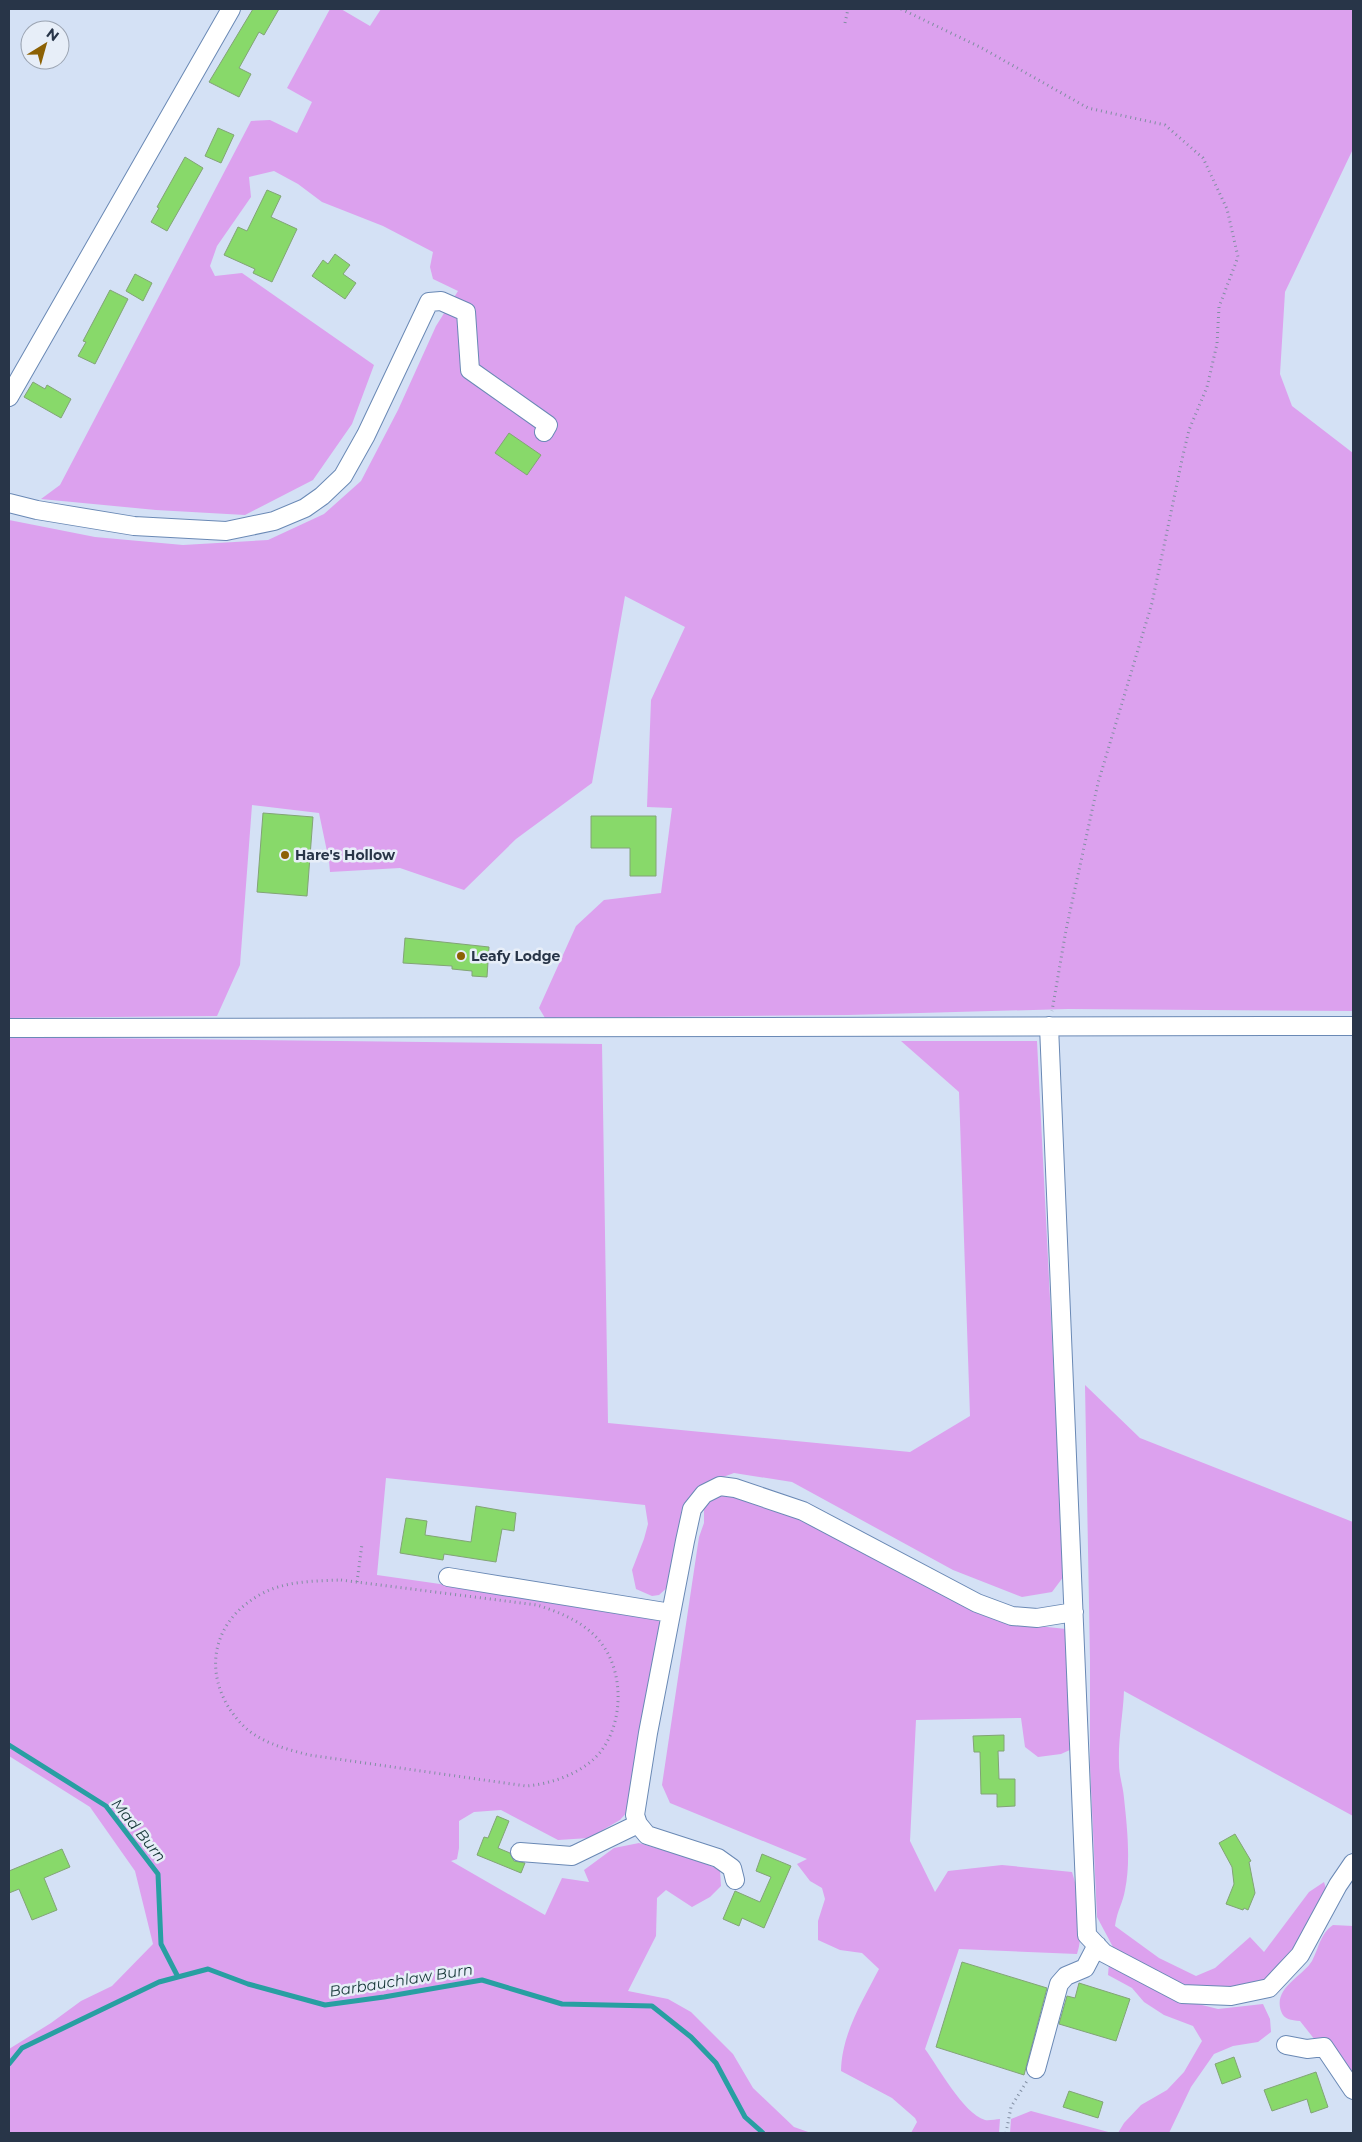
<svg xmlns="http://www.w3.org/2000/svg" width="1362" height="2142" viewBox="0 0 1362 2142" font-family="Montserrat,sans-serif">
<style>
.green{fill:#dca1ee}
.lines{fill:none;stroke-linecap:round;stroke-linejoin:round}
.stream{stroke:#289fa2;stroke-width:5}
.building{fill:#88d96a;stroke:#82a476}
.minor-casing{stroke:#6a89b5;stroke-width:20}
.path{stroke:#818ea2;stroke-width:3;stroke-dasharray:1 4;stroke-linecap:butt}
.minor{stroke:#fff;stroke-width:18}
.poi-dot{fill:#8c6104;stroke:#e7eef8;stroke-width:2}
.labels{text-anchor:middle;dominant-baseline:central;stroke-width:5;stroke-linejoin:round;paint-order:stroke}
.poi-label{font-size:14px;font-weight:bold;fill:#283548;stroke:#e7eef8;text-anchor:start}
.water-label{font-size:15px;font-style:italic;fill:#163738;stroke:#e7eef8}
</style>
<rect width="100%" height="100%" fill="#d4e1f5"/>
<path class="green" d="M330,9h11l29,17 11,-17h972v140l-68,143 -5,82 12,32 61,47v558l-285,-2 -220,6 -303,3 -6,-10 37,-82 28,-26 57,-7 11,-85 -25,-1 4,-107 34,-73 -60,-31 -33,187 -76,56 -52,51 -64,-22 -70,4 -1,-11 -10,-48 -67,-8 -12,160 -23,51 -208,2v-498l86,17 88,8 85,-5 56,-26 37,-33 37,-71 38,-84 22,-35 -25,-12 -3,-12 3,-15 -50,-26 -61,-24 -24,-18 -24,-13 -25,6 2,20 -34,49 -7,20 5,10 27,-3 132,92 -22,59 -39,56 -68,35 -89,-5 -115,-11 19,-14 191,-364 19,-1 27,13 15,-31 -25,-14z
M9,1037l593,7 6,379 302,29 60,-36 -11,-324 -58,-51h136l27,535 -12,16 -30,5 -69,-27 -161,-88 -58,-9 -33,12 -19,24 -13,77 -10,9 -7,1 -16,-7 -4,-19 12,-31 4,-15 -3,-19 -259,-27 -9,97 265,38 17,6 5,10 -35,181 -9,10 -31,18 -31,2 -57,-30 -27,2 -15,9v27l-2,11 -6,2 94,54 17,-37 27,4 -5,-12 30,-22 25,-5 60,18 21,9 1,16 -11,11 -18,10 -26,-17 -9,8 -1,38 -28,55 40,8 23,13 42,42 20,34 41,39 17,6h-802v-84l42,-26 30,-22 31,-15 41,-42 -18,-73 -45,-64 -81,-51z
M1085,1385l55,53 213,84v294l-229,-125c-1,25 -6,48 -5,73 0,11 4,22 5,34 3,28 7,63 1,92 -2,13 -8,20 -10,36l44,32 37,18 19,-8 35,-31 14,15 45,-60 15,-10 4,13 -39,62 -29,28 -46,5 -31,-6 -35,-16 -35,-21 -16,-30 -7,-151v-107z
M719,1493l19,1 58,22 223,108 47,5 6,120 -11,5 -23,3 -13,-10 -4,-29 -105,2 -6,121 25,51 13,-21 54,-6 70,7c8,25 13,57 5,82l-118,-5 -34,100c14,19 38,64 60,71 4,1 11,-1 15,-1l-1,14h-88l6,-11 -2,-4 -23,-20 -51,-27c1,-38 21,-69 38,-102l-17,-16 -22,-3 -22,-10v-19l7,-22 -3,-11 -12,-7 -13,-17 10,-5 -137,-56 -8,-18 37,-248 5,-14v-17z
M1333,1925l20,1v162l-53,-67c-9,-1 -16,-1 -19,-10 -8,-23 21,-34 31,-50 7,-13 8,-27 21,-36z
M1109,1963l61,34 48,12 45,-5 7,15 1,13 -13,10 -25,4 -19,8 -23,33 -22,46h-51l6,-10 17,-18 26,-15 17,-18 18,-31 -9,-15 -29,-11 -20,-13 -12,-14 -24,-13z
M1031,2111l81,22h-102l1,-14z"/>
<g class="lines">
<path class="stream" d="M9,1745l97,61 52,68 3,70 17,33
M9,2064l13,-16 137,-66 49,-13 40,15 77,21 59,-8 98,-17 80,24 90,2 39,31 25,26 29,54 18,16"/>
</g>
<path class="building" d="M253,9h26l-15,26 -5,-3 -20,36 12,6 -12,23 -30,-15z
M218,128l16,7 -13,28 -16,-7z
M185,157l18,11 -36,63 -16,-9 8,-14 -2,-1z
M267,190l14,6 -10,21 26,12 -25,53 -19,-9 2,-4 -31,-14 14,-28 9,4z
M335,254l15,11 -7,9 13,9 -11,16 -33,-23 11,-16 5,4z
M135,274l17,9 -9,18 -17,-10z
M110,290l18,9 -33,65 -17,-8 8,-14 -3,-1z
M33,382l12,7 2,-4 24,14 -10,19 -37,-21z
M509,433l32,22 -14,20 -32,-22z
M263,813l50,4 -6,79 -50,-4z
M591,816h65v60h-26v-28h-39z
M405,938l84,9 -2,30 -15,-1v-5l-20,-2v-3l-49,-3z
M476,1506l40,7 -2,18 -12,-2 -6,33 -52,-8 -1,6 -43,-7 6,-35 21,3 -2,14 46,7z
M1004,1735v16h-6l1,28h16v27l-18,1v-13h-16l-1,-42h-6l-1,-16z
M497,1816l12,5 -11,27 12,5 4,8 11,2 -4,10 -44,-18 7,-18 4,1z
M1235,1834l16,27 -2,1 6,31 -7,17 -4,-2 -1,2 -17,-6 8,-20 -2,-17 -13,-24z
M62,1849l8,18 -26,11 13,32 -25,10 -13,-31 -10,4v-22z
M762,1854l29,12 -27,62 -22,-10 -3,8 -16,-7 12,-28 25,11 11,-25 -15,-6z
M962,1962l85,26 -23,87 -88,-28z
M1079,1983l51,16 -14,42 -57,-17 8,-28 8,2z
M1234,2057l7,20 -19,7 -7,-20z
M1316,2072l12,35 -17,6 -4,-14 -35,12 -8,-21z
M1069,2091l34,11 -5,16 -35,-11z"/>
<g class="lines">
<g class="minor-casing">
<path id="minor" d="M9,397l222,-388
M9,503l28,7 97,16 92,5 48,-10 31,-13 17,-12 21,-20 23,-41 63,-133 12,-1 25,11 4,58 78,55 -4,7
M1049,1026l38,909 17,18 78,41 49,2 38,-8 31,-33 38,-70 15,-22
M9,1028l1344,-2
M448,1577l223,36
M520,1852l52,4 66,-32
M735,1880l-3,-12 -14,-10 -71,-23 -9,-11 -3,-9 13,-82 37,-192 7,-32 12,-15 16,-8 15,2 68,23 174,92 35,13 25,2 37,-6
M1286,2045l21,4 17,-2 29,43
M1036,2069l23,-85 7,-8 19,-8 12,-23"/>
</g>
<path class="path" d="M901,9l79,38 108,61 77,17 38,33 24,51 11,48 -19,50 -2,37 -10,43 -18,43 -6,25 -31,148 -54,180 -32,147 -14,81
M845,23l3,-14
M341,1580l196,25c25,8 52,19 67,42 21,31 19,83 -9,111 -18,17 -45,26 -69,28l-217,-31c-19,-5 -40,-10 -57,-22 -9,-6 -17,-16 -23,-25 -27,-44 -12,-91 34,-115 23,-12 52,-12 78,-13z
M357,1582l5,-38
M1006,2133l5,-26 16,-26"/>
<use href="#minor" class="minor"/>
</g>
<g class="poi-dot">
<circle cx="285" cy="855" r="5"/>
<circle cx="461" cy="956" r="5"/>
</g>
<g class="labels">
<g class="poi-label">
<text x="295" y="855">Hare's Hollow</text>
<text x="471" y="956">Leafy Lodge</text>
</g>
<g class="water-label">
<text transform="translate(139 1830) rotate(51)">Mad Burn</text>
<text transform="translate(401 1980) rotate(-9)">Barbauchlaw Burn</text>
</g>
</g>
<rect width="1362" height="2142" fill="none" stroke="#283548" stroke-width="20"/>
<g transform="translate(45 45) rotate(37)"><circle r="24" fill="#e7eef8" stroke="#9ba4b2"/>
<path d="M0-4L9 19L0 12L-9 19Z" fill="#8c6104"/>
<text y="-8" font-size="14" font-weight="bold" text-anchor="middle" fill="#283548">N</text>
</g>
</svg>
